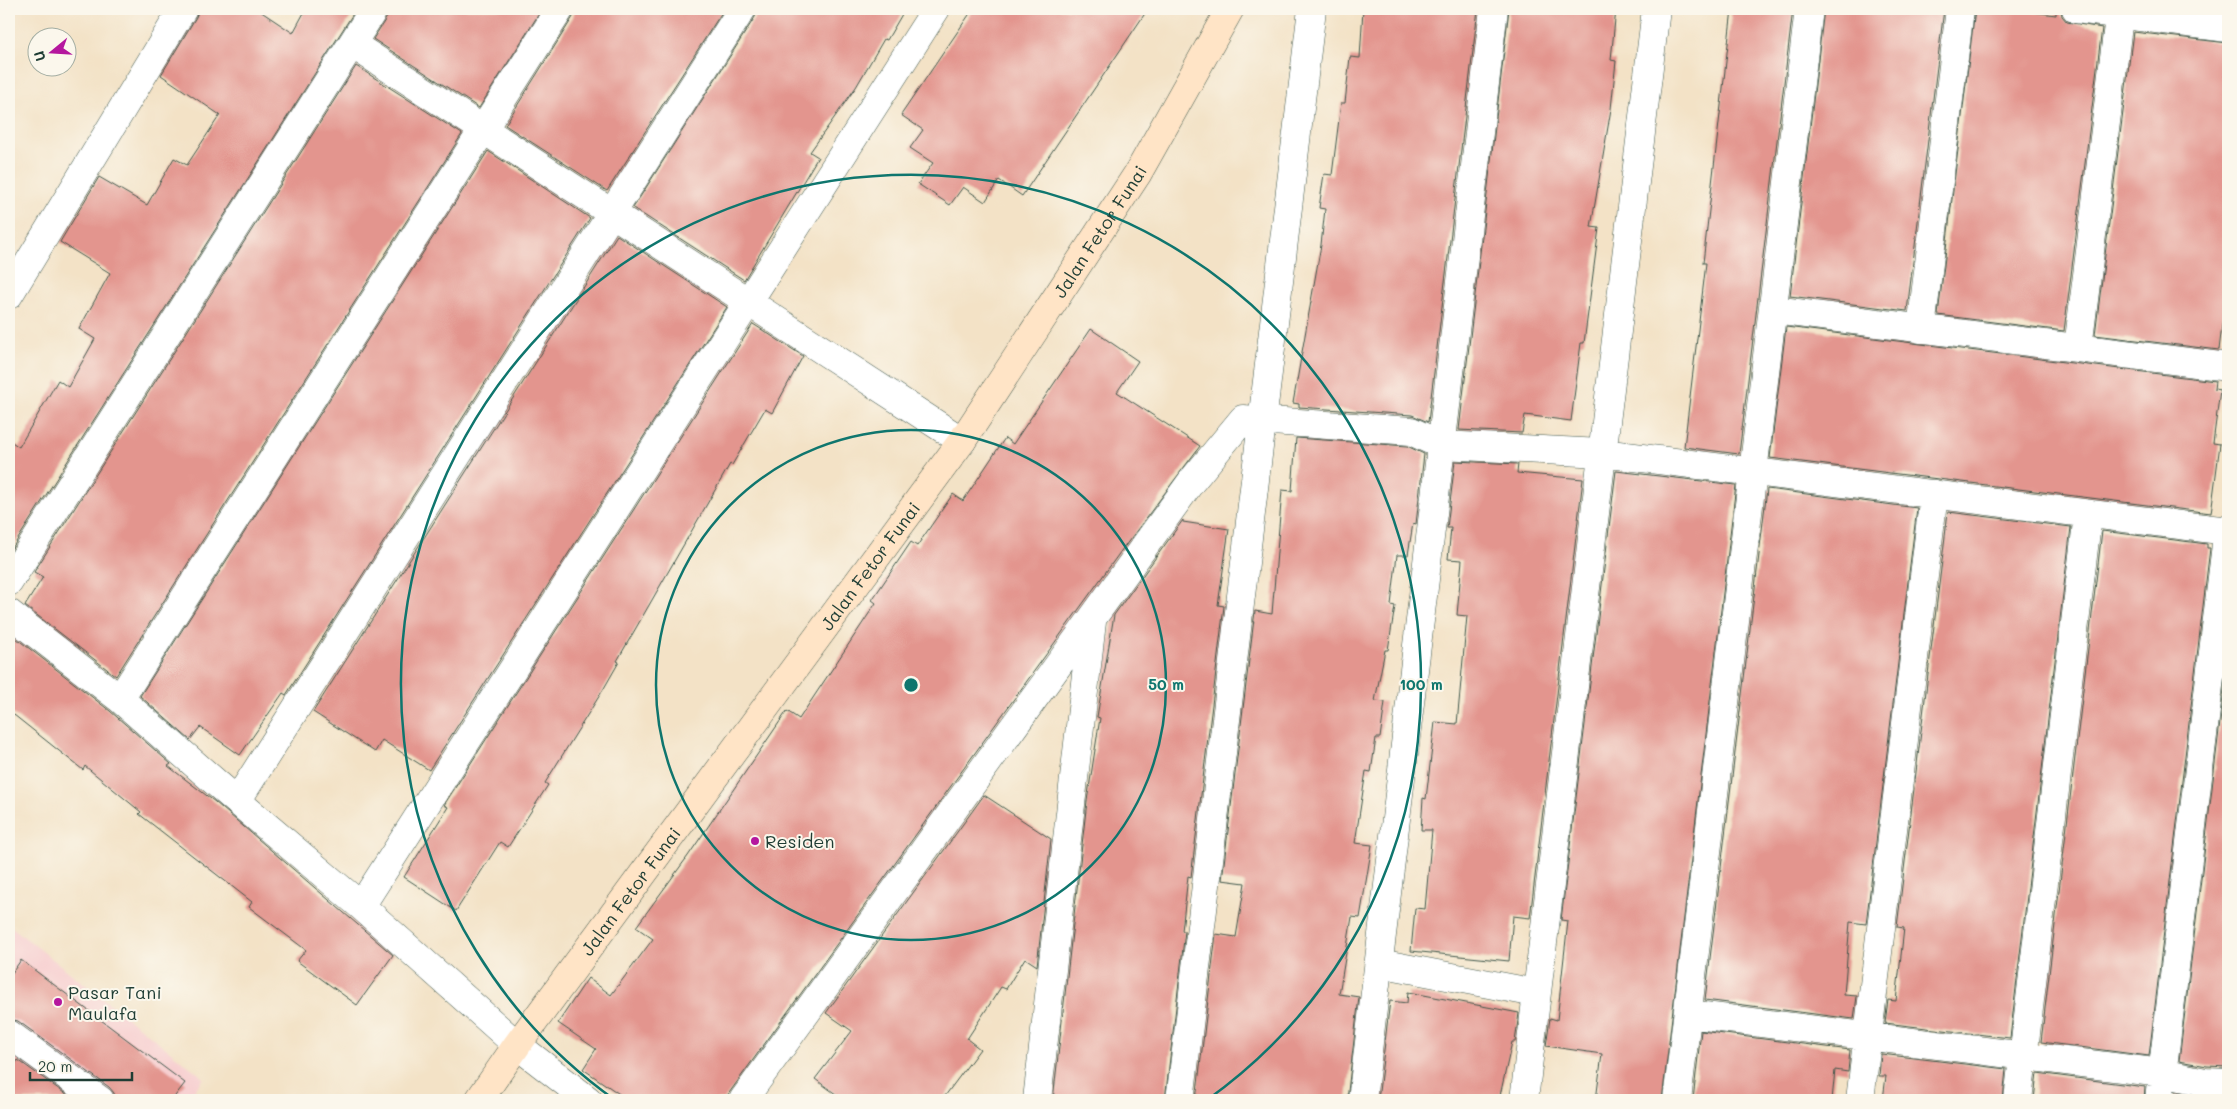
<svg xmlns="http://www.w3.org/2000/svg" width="2237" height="1109" viewBox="0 0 2237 1109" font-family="Mali,sans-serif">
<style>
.built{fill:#f7cfd0}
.building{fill:#e3958e}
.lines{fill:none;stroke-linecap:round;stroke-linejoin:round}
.street-casing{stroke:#3f564a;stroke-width:29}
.secondary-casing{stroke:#3f564a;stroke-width:29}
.street{stroke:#fff;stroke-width:28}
.secondary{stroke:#ffe4c6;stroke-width:28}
.ring{fill:none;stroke:#0f766e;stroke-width:2.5}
.poi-dot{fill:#b5179e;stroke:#fbf7ec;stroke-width:2}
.labels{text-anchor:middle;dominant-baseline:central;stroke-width:4;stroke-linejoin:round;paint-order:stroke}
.street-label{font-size:18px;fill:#1f3d34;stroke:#fbf7ec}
.poi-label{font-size:18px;fill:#1f3d34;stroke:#fbf7ec;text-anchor:start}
.centre{fill:#0f766e;stroke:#fbf7ec;stroke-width:2.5}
.ring-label{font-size:15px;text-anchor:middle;font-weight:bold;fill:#0f766e;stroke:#fbf7ec;stroke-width:4;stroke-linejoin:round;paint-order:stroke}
</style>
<rect width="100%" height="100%" fill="#fbf7ec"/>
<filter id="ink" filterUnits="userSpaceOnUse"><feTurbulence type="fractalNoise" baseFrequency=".02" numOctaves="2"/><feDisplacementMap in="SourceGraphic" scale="10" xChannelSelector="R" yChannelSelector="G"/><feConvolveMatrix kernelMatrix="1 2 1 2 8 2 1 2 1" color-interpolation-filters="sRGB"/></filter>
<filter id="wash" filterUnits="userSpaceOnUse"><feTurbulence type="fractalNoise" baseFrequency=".0096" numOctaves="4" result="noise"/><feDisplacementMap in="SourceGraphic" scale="20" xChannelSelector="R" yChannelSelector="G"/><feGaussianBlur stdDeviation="1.12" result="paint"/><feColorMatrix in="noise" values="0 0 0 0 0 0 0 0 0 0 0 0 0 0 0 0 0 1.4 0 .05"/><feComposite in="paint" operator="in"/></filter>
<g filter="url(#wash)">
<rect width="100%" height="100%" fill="#f3e2c6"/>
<path class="built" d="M9,925l195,153 -17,22h-178z"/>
<g id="blocks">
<path class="building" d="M199,9h58l36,24 13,-24h50l-347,544v-113l10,7 39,-67 10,7 27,-48 -16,-10 31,-56 -50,-31 39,-65 48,28 27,-47 13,7 33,-50 -59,-40 35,-58z
M389,9h153l-63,99 -106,-69 14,-22z
M575,9h149l-117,182 -102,-66 68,-108z
M757,9h148l-18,31 -3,-1 -28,48 -46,65 8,5 -74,123 -111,-72 122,-191z
M973,9h175l-126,187 -23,-16 -14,22 -22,-15 -13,18 -32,-21 15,-21 -23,-15 13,-18 -22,-15z
M1363,9h115l-50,413 -16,-7 -113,-8v-3l-6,-1 28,-158 4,-36 -6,-1 5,-34 8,1 9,-72h4l5,-46 10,1z
M1509,9h107l-5,51 5,1 -5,48 -20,118 8,1 -15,115h-3l-10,78 -46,-6 -3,18 -63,-3z
M1732,9h61l-54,445 -55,-7 22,-184h-3z
M1824,9h120l-37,302 -117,-15z
M1975,9h33l48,6v-6h5l1,7 5,6 35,6 -38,303 -126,-16z
M2133,32l95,11v259l-3,-1 -6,49 -124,-15z
M356,66l106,68 -346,542 -91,-70 18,-29 -9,-5z
M488,151l102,67 -304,477 -3,-2 -43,62 -40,-28 -10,13 -50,-44z
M617,235l110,72 -298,463 -47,-30 -7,12 -62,-40z
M753,324l50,32 -31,57 -7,-4 -33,56 -2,-1 -113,197 2,1 -16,28 -58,93 3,2 -40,62 -8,-5 -44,69 -52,-34 44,-70 -4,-2z
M1786,327l429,54 -1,8 6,1 -7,53 7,1 -9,69 -441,-55z
M1091,329l47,32 -21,31 83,54 -75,100 1,-2 -402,556h-96l-45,-31 13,-20 -38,-26 30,-45 23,17 42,-56 -17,-12 52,-71 99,-145 12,8 77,-116 -4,-3 39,-58 6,4 36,-52 10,7 42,-63 8,6z
M1296,438l111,8 17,8 -8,70 -3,-1 -5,32h-11l-6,50 4,1 -7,44h-3l-10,51 10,1 -5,36h-4l-5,34 -5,-1 -11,72 17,2 -12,73 -8,-1 -13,77 20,3 -12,103h-151l20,-166 20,3 9,-54 -23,-3 33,-269 17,3 10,-124 10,1z
M1455,461l63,3 -1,9 66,6 -53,439 -17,-2 -4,45 -98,-10 4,-43 10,1 7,-79h-11l2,-32 3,1 9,-77 22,2 10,-108 -10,-1 5,-55 -14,-1 3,-31h-4z
M1616,471l120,14 -74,615h-66l6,-46 -56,-8 4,-28 7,2 11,-99 -7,-1z
M1767,489l150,19 -51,416 -16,-2 -6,73 13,1 -3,23 -149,-19z
M1948,512l123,15 -61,511 -125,-15 3,-23 8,1 8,-73 -7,-1z
M1183,520v2l46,7 -11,76 6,1 -33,271 -3,-1 -6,55h3l-20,169h-112l34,-299 13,-83 -3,-1 17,-102z
M2102,531l105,13v4h3l-61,508 -108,-14z
M12,635l98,76 61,53 -3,2 47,36 178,153 -36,50 -60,-44 9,-11 -57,-43 3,-5 -113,-88 2,-2 -56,-46 -2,4 -74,-59v-73z
M2228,656v411l-21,-1 -28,-5z
M984,795l67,44 -14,127 -12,-8 -19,31 -5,-2 -34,52 13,10 -38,51h-98l-29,-21 37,-48 -26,-18z
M21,960l164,123 -13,17h-57l-1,-7 -5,-6 -91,-66 -9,-2v-42z
M1408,992l111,21 -4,29h-3l-13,58h-121l12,-99 17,2z
M1701,1031l149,19 -2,22 -13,-2 -3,30h-139z
M1881,1054l125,15 -3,31h-120l3,-24h-7z
M18,1060l56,40h-65v-27z
M2037,1073l108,14 -1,13h-110z
M2176,1092l26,5 26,1v2h-53z"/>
</g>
</g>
<g filter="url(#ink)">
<use href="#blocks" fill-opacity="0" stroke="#3f564a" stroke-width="1"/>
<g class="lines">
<g class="street-casing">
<path id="street" d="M2076,9l152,19
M352,44l610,397
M9,295l174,-286
M1773,310l455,57
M1921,329l39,-320
M2078,348l42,-339
M9,582l365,-573
M9,613l111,86 117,102 124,105 156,139 71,55
M120,699l440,-690
M237,801l505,-792
M361,906l575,-897
M1379,963l157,30
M1688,1014l474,59 43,9 23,1
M9,1034l91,66
M743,1100l448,-618 52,-63 168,12 30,14 161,8 626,78
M1037,1100l55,-478
M1180,1100l132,-1091
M1362,1100l132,-1091
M1524,1100l132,-1091
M1677,1100l132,-1091
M1860,1100l74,-606
M2018,1100l70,-586
M2159,1100l69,-572"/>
</g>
<g class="secondary-casing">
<g id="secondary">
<path id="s1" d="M479,1100l38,-55 445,-604 176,-268 92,-164"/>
</g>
</g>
<use href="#street" class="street"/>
<use href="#secondary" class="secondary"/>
</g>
</g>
<g class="ring">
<circle cx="911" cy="685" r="255"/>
<path d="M615 1100A510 510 0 1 1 1207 1100"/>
</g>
<g class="poi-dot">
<circle cx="755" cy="841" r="5"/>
<circle cx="58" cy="1002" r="5"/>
</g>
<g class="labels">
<g class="street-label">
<text stroke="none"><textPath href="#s1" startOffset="1068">Jalan Fetor Funai</textPath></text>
<text stroke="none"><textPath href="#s1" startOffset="662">Jalan Fetor Funai</textPath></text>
<text stroke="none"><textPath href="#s1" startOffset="258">Jalan Fetor Funai</textPath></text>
</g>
<g class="poi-label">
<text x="765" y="841">Residen</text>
<text x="68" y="992">Pasar Tani<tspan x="68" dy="21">Maulafa</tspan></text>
</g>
</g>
<circle cx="911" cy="685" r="8" class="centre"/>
<g class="ring-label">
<text x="1166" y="690">50 m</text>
<text x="1421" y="690">100 m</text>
</g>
<rect width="2237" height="1109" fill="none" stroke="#fbf7ec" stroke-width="30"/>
<g transform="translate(52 52) rotate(252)"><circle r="24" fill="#fbf7ec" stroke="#a3ada2"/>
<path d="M0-4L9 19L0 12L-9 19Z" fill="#b5179e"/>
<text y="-8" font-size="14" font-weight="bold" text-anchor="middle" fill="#1f3d34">U</text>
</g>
<path d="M30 1072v8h102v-8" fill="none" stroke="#1f3d34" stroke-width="2.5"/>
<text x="38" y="1072" font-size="15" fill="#1f3d34" stroke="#fbf7ec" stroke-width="4" paint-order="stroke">20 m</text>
</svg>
